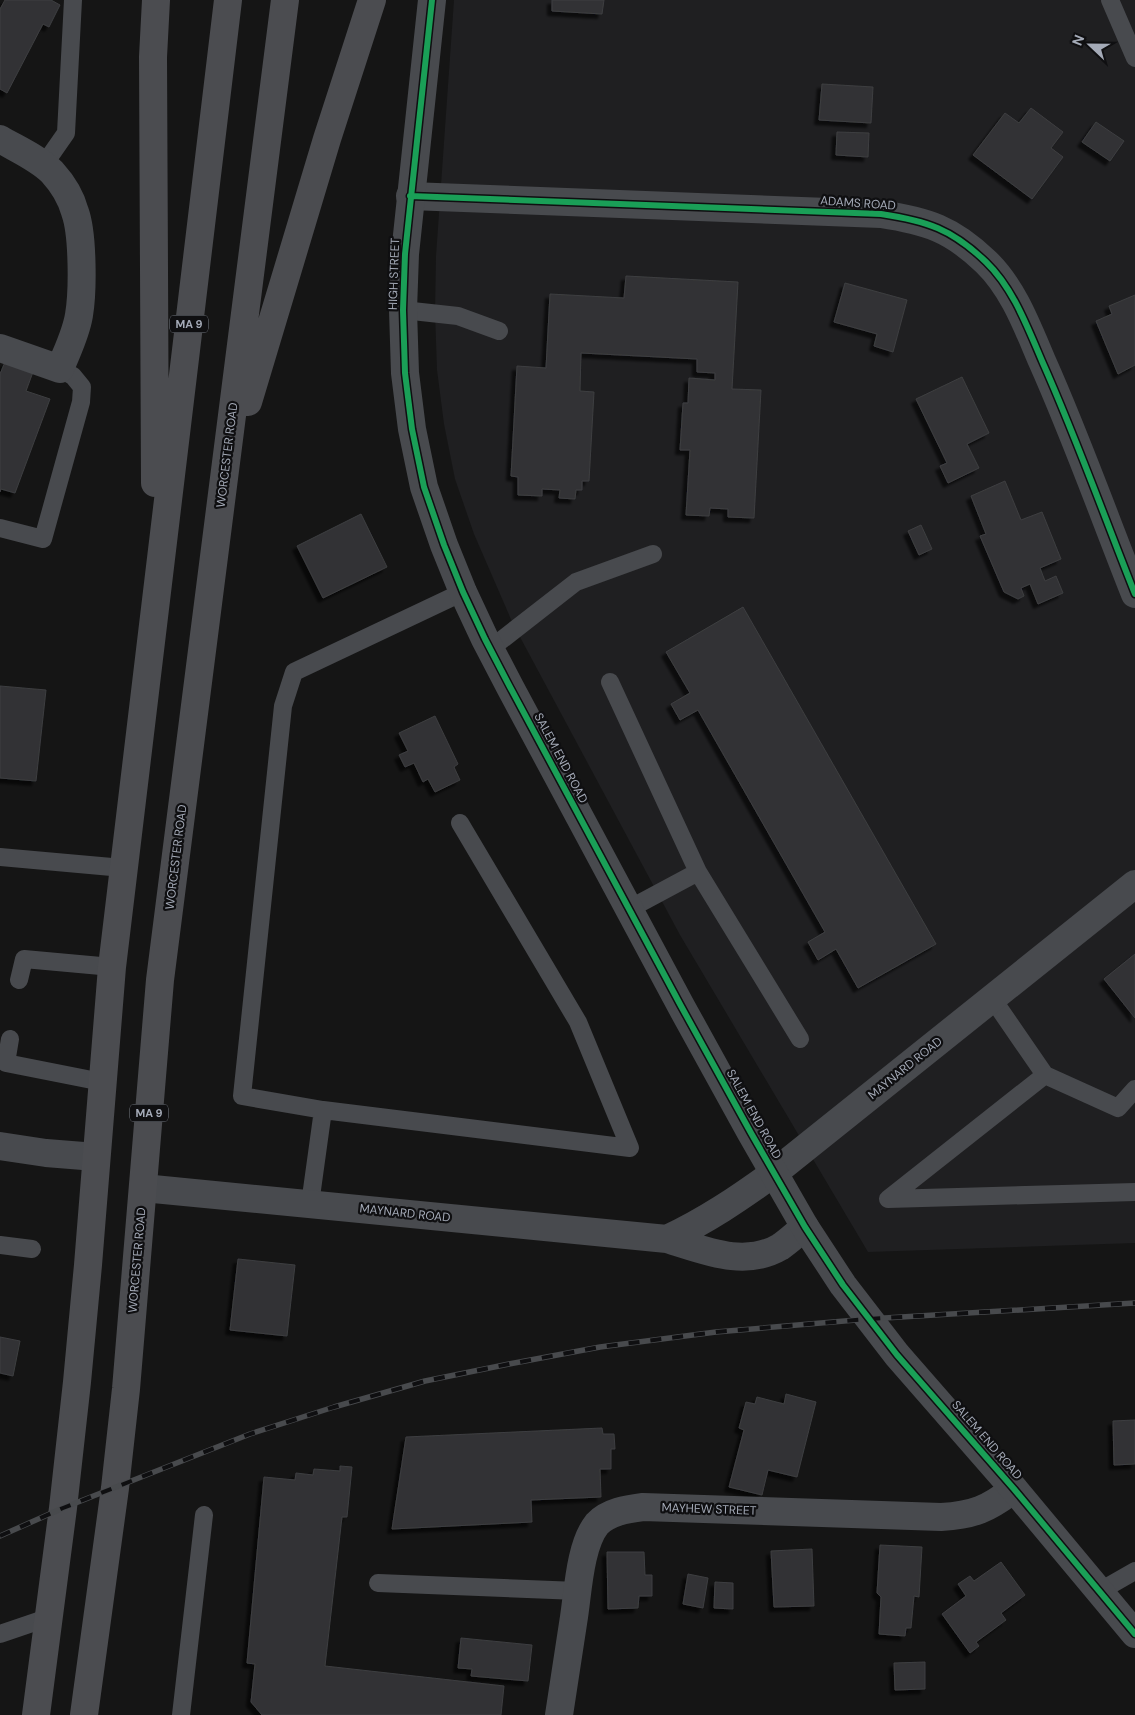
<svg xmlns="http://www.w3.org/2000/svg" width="1135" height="1715" viewBox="0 0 1135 1715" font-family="'DM Sans',sans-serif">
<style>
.built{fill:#1f1f21}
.building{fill:#333334;stroke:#3d3e41;filter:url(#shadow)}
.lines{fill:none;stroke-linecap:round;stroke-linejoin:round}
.service{stroke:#484a4e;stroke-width:18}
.minor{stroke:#484a4e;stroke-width:28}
.tertiary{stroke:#484a4e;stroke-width:28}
.trunk{stroke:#4b4c50;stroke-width:28}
.rail-casing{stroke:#484a4d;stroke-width:5.5}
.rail{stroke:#0f0f11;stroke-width:4;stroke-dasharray:11;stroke-linecap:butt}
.cycleway-casing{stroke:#0f0f11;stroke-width:9}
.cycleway{stroke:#1a9f57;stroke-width:6}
.labels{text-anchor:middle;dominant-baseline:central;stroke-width:4.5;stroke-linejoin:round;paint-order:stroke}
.shield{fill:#0f0f11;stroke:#777c85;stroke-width:1}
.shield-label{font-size:11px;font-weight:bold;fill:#a4aab7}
.street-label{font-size:12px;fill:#a4aab7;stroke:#0f0f11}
</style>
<defs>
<filter id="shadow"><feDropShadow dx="-4.5" dy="4.5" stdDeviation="1" flood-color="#0009"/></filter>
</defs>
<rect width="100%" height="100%" fill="#151515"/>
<path class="built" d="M454,0h681v1243l-267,9 -188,-317 -167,-311 -39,-90 -19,-55 -11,-55 -7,-54 -2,-58 1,-56z"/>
<path class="building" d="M5,0h46l9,5 -11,22 -6,-3 -36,69 -7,-4v-80z
M552,0h52l-2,14 -50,-3z
M822,84l51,3 -2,36 -52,-3z
M1031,108l32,24 -12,16 12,9 -31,42 -59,-44 32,-42 14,10z
M1096,122l28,19 -14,20 -28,-19z
M837,132l32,1 -1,24 -32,-2z
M626,276l112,6 -6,107 29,1 -7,128 -26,-1v-8l-18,-1 -1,8 -23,-1 4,-65h-10l3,-47h5l1,-25 26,2v-7l-18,-1v-13l-116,-6 -1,38 14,1 -5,89h-7v9h-6l-1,9 -16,-1 1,-8 -18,-1v7l-24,-1v-18l-7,-1 6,-110 29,2 4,-74 74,4z
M845,283l62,17 -14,52 -19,-6 3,-12 -43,-12z
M1135,295v70l-17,9 -22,-53 16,-7 -3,-8z
M5,362l28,10 -7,19 24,8 -35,94 -14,-4 -1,3v-118z
M962,377l27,56 -22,11 12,24 -31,15 -8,-17 7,-3 -31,-64z
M1005,481l16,39 21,-8 19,47 -21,9 5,13 11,-5 7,17 -25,11 -8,-20 -9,4 3,8 -6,3 -14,-7 -24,-56 6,-2 -15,-38z
M361,514l26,53 -64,31 -26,-52z
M921,525l11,24 -13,6 -11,-24z
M743,607l193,337 -78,44 -22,-39 -18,11 -10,-18 17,-10 -127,-222 -18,10 -9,-16 19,-11 -24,-41z
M0,686l46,4 -10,91 -36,-3z
M435,716l23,48 -4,3 6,13 -25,12 -7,-13 -5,3 -9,-19 -9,4 -6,-12 9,-4 -9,-18z
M1135,954v64l-31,-39z
M238,1259l57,6 -8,71 -57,-6z
M0,1337l20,4 -7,35 -13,-3z
M786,1394l30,8 -19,75 -29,-7 -6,25 -33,-8 15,-57 -5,-2 7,-26 9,2 2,-7 27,7z
M1135,1420v44l-21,1 -1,-44z
M602,1428l1,6h11l1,15h-4v20h-11l1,28 -70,3 1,22 -140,7 14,-92z
M340,1466l12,1 -5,50h-5l-17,149 179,20 -3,29h-239l-11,-13 4,-38 -8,-1 17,-186 31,3 1,-7 17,2 1,-6 26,2z
M880,1545l42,2 -3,50 -5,-1 -3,32h-5l-1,8 -26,-2 2,-37 -4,-4z
M812,1549l2,57 -40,1 -3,-56z
M607,1552h37l1,23h7v21h-13l-1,12 -30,1z
M1001,1562l24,33 -24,18 5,7 -30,22 3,4 -9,7 -28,-39 24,-18 -8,-12 12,-8 4,5z
M688,1574l20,4 -5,30 -20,-4z
M715,1582l18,1v26l-19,-1z
M461,1638l71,7 -4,36 -57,-5 1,-7 -14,-1z
M925,1662v27l-30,1 -1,-27z"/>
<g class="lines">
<path class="service" d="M1110,0l25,58
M43,166l23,-33 7,-133
M403,310l55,6 41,15
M0,528l43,11 38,-137 1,-15 -9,-11 -13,-7
M490,649l86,-67 77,-28
M610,682l88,190 -69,37
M0,857l123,11
M698,872l102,167
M19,980l5,-21 88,8
M992,998l53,77 73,33 17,-19
M10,1039l-4,24 96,19
M1045,1075l-157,124 247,-7
M323,1110l307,38 -52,-126 -118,-199
M310,1204l13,-94 -81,-14 41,-390 11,-34 169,-80
M0,1245l32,4
M378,1583l200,8
M1100,1591l35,-20
M0,1634l50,-17
M181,1715l23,-200"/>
<path class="minor" d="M0,139c17,10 38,19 52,33 10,11 19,25 23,40 8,22 8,79 4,103 -3,19 -12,36 -19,54l-60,-21
M410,196l471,18c46,7 71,15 105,48 27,26 41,64 56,99 34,76 62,155 93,233
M0,1146l46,7 50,4
M143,1188l524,51c37,11 77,29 113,8 9,-6 17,-14 25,-20
M667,1239c40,-19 71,-40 107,-66l361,-289
M559,1715c5,-33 10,-66 15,-98 4,-26 6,-72 23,-93 11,-12 30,-15 46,-17l298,10c33,-2 47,-8 73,-28"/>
<path class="tertiary" d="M432,0l-27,254 -2,56 2,63 7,56 12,58 20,58 19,47 22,47 25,48 171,319 70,127 54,94 38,58 54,70 117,134 121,145"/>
<path class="trunk" d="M248,402l79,-263 45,-139
M155,483l-2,-426 3,-57
M36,1715l27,-207 14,-126 11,-117 24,-298 116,-967
M84,1715l31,-227 11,-99 34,-409 125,-980"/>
<g class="rail-casing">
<path id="rail" d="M0,1536l63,-28 187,-74 84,-27 91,-26 84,-17 91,-17 116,-15 152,-13 267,-16"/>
</g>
<use href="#rail" class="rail"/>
<g class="cycleway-casing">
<path id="cycleway" d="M432,0l-27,254 -2,56 2,63 7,56 12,58 20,58 19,47 22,47 25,48 171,319 70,127 54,94 38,58 54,70 117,134 121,145
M410,196l471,18c46,7 71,15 105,48 27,26 41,64 56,99 34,76 62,155 93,233"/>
</g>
<use href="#cycleway" class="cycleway"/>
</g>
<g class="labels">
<g class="shield">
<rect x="170" y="315.5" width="38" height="17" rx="4"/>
<rect x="130" y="1104.5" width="38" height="17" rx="4"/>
</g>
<g class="shield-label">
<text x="189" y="324">MA 9</text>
<text x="149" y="1113">MA 9</text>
</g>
<g class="street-label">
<text transform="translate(858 203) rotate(4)">ADAMS ROAD</text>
<text transform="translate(394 274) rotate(-88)">HIGH STREET</text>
<text transform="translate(227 455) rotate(-83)">WORCESTER ROAD</text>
<text transform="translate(561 758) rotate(62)">SALEM END ROAD</text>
<text transform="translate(176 857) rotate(-83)">WORCESTER ROAD</text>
<text transform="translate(905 1068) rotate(-39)">MAYNARD ROAD</text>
<text transform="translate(754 1114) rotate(61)">SALEM END ROAD</text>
<text transform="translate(405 1213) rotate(6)">MAYNARD ROAD</text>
<text transform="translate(137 1260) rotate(-85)">WORCESTER ROAD</text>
<text transform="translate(987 1440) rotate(49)">SALEM END ROAD</text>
<text transform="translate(709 1509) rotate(2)">MAYHEW STREET</text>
</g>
</g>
<g transform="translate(1090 45) rotate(292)" stroke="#0f0f11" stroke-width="4" paint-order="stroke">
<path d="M0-4L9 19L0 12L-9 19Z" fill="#a4aab7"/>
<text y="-8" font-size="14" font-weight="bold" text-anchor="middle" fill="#a4aab7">N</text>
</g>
</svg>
